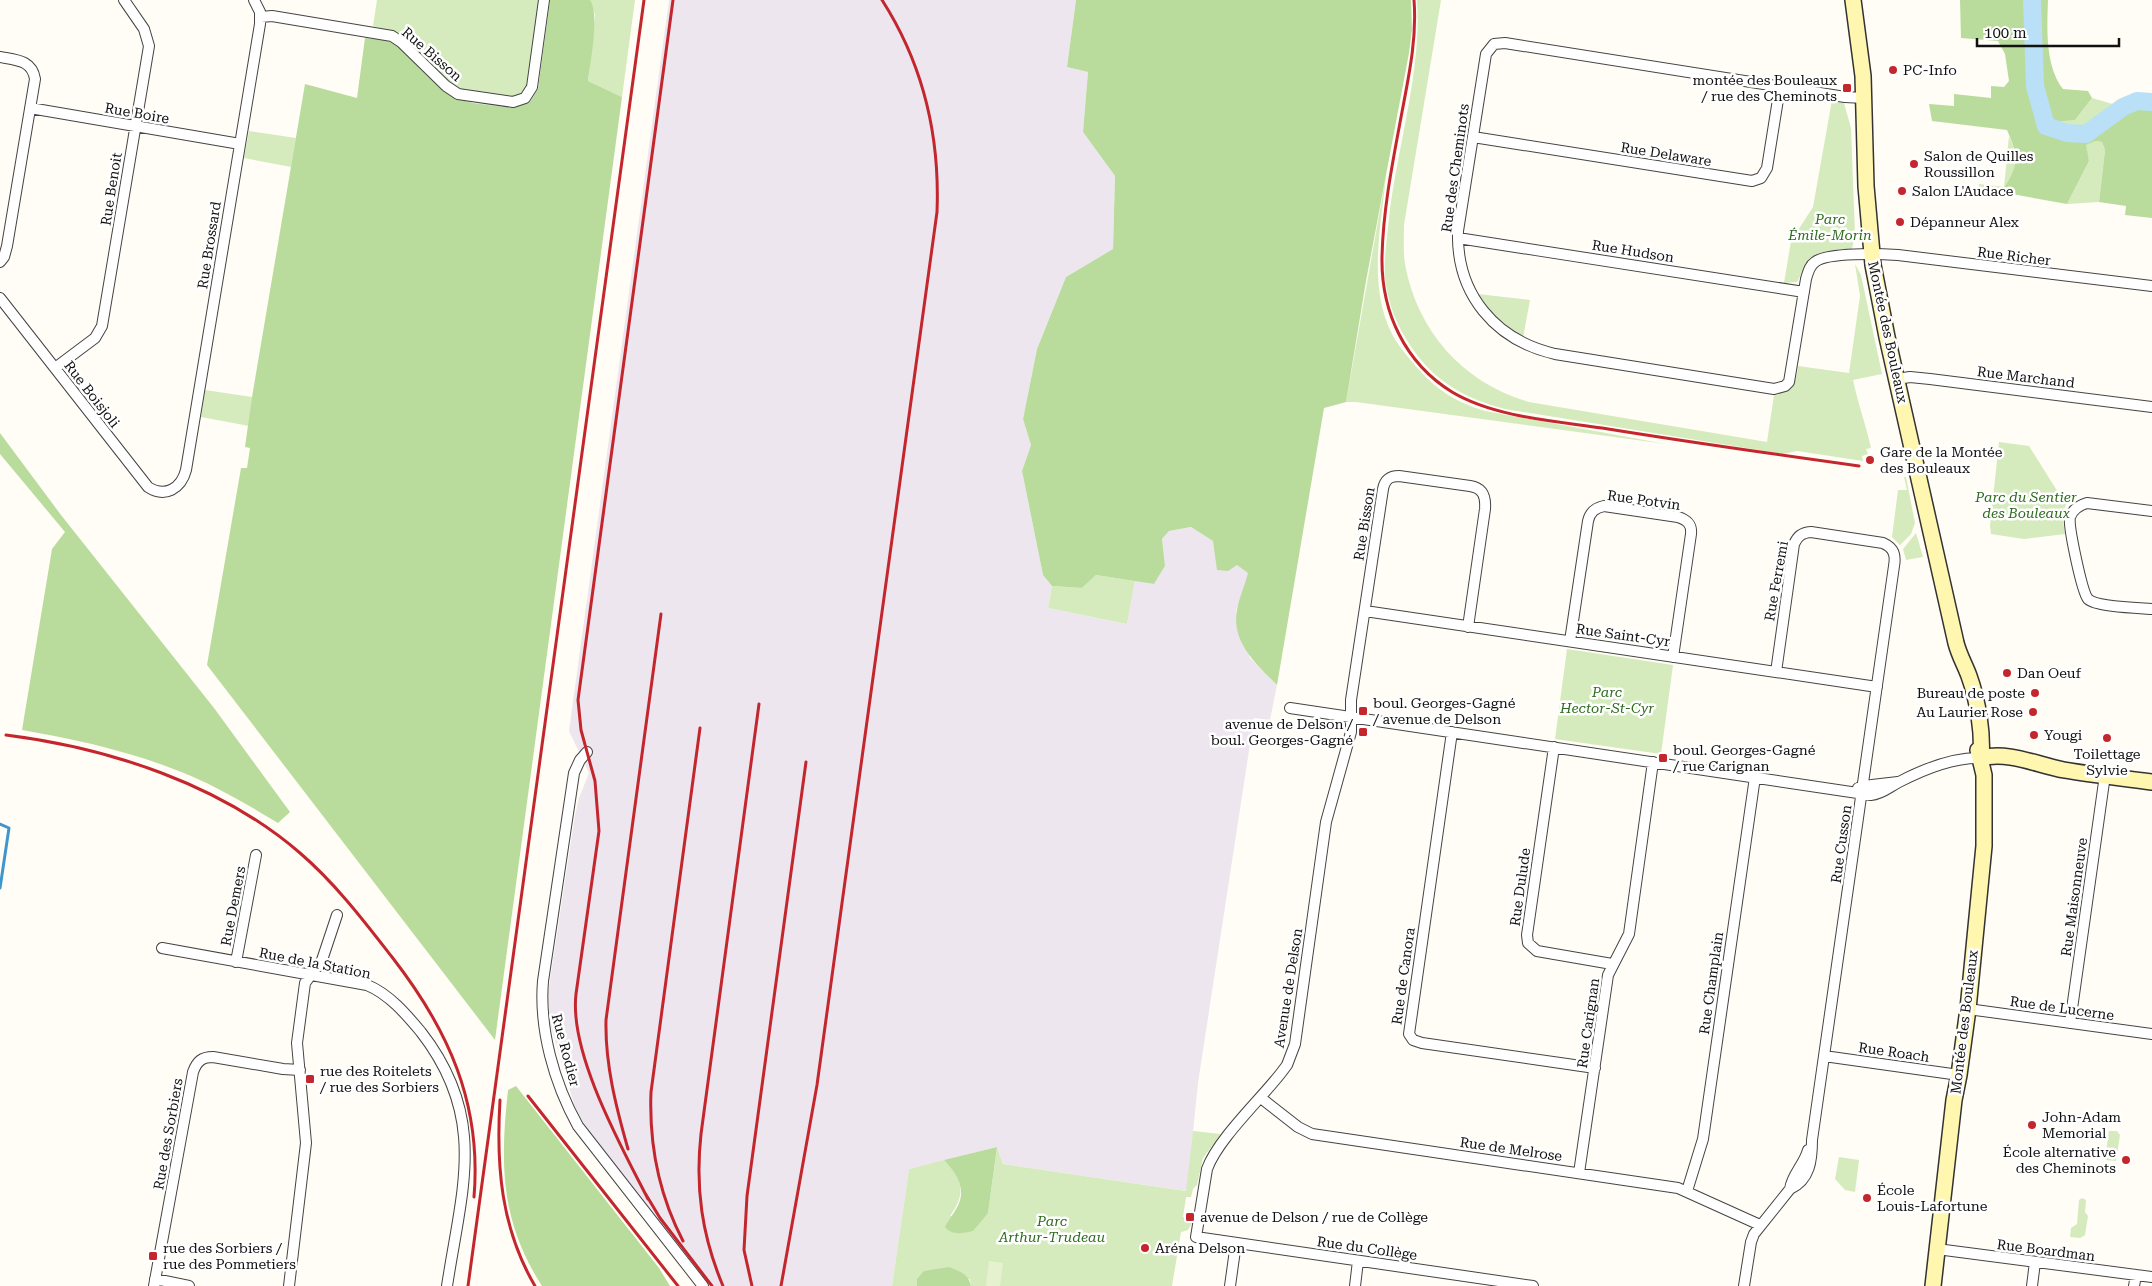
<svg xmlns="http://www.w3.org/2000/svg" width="2152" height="1286" viewBox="0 0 2152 1286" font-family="'Roboto Serif',serif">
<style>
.industrial{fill:#eee6ef}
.green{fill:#d5ebbd}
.forest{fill:#b9dc9c}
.pitch{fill:#e6f2cf}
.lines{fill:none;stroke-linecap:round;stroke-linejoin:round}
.stream{stroke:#3f96cf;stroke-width:3}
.river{stroke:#b9e0f7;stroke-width:18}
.street-casing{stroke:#444;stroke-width:12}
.secondary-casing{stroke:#333;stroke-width:18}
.street{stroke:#fff;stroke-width:10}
.secondary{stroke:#fff6b0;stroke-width:15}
.rail{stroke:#c4262e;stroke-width:3}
.poi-dot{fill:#c4262e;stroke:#fff;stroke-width:2}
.labels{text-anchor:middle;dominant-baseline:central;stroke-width:5;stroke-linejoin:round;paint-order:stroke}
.street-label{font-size:14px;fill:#111;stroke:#fff}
.poi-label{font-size:14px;fill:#111;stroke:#fff;text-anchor:start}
.park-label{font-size:14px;font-style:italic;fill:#2f6b1f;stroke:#fff}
</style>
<rect width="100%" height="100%" fill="#fffdf5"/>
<path class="industrial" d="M669,0h407l-9,67 21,5 -5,60 32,44 -2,73 -47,28 -29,72 -14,70 8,26 -9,26 21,104 9,11 -4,22 79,16 8,-43 19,3 11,-18 -3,-27 7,-8 22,-4 22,14 24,24 12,8 -13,38 14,47 27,27 -7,35 -16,-2 -56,365 -11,108 -184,-27 -6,-17 -88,22 -17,117h-182l-123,-157 -12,-22 -25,-83 -2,-31 27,-178 4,-17 10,-25 -20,-42z"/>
<path class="green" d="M377,0h162l-11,85 -3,7 -13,5 -52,-7 -7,-5 -51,-49 -29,-10z
M590,0h45l-13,97 -34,-16 7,-66z
M1417,0h24l-37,225c0,13 -1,26 1,39 12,67 58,119 124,138l238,40 7,-47c18,-2 22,-13 24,-29l51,7 11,-77 -5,-32 6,11 21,99 -29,6c5,24 13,45 18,68l-5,1 2,5 -6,2 1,5 -66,-10 -14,3 -278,-45c-39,-10 -70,-27 -93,-61 -15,-21 -24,-44 -27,-70 -1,-20 2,-41 4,-60 8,-71 33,-147 28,-218z
M2092,98l24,7c-18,16 -42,38 -65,16l24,-1z
M1832,100l12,3 7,25 4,107 -3,14c-14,2 -39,0 -47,15 -3,6 -4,12 -8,18l-13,1 7,-42 22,-34z
M249,131l47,7 -5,29 -47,-9z
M2009,136c11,24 8,35 -8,56l-22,-3v-5l25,3z
M2096,141l6,1 3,8 -6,52 -32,2 22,-43 -4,-16z
M1386,176c-5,50 -18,108 5,156 5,11 14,21 22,31 22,26 40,38 72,48l181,33 -310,-42h-10z
M1478,294l52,6 -7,38 -31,-25z
M205,390l47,7 -3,29 -48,-9z
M1999,442l30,4 32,51 6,5 -5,13 3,19 -41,5 -33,-5 -1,-8z
M1904,477h2l9,46 -4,11 -11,11 -8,-8 6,-47h9z
M1916,533l7,24 -17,3 -3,-11z
M1096,575l39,6 -8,43 -79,-16 4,-22 30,2z
M1567,649l106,16 -12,89 -106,-15z
M1193,1131l28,3 -18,24 -6,27 -4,4 -2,8h-5l-3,20 7,1 2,5 -4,7 -7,2 -9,54h-201l-1,-7h-53v7h-25l17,-117 35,-9c18,19 23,33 6,56l38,-3 9,-66 6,17 183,27z
M2109,1131h8l3,4 -4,26 -11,-1v-2z
M1839,1157l20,3 -4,32 -10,-2 -10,-11z
M2082,1198l4,2 -1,12 3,4 -3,19 -5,3 -10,-1 1,-9 6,-4 2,-24z"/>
<path class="forest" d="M550,0h40c10,14 0,63 -2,81l34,16 -127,943 -288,-375 34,-197h6l3,-20 -5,-1 7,-50 53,-313 52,14 8,-60 17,1 14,5 57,53 20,6 39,5 18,-6 8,-13z
M1076,0h335l1,29 -3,24 -43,228 -20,121 -22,6 -47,277c-21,-21 -46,-43 -40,-75 2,-12 8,-25 11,-37l-11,-8 -9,6 -11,-1 -4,-29 -22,-14 -22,4 -7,8 3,27 -11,18 -58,-9 -14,13 -30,-2 -9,-11 -21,-104 9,-26 -8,-26 14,-70 29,-72 47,-28 2,-73 -32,-44 5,-60 -21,-5z
M1960,0h88c-1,28 -3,66 15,89l25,2 4,7 -17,22 -34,3c9,13 30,17 45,17 15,-11 48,-39 66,-30v108l-27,-3 1,-9 -27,-4 6,-52 -3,-8 -6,-1 -10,4 3,16 -22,43 -66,-12c18,-25 18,-35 6,-62l-75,-9 -3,-17 25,2v-12l37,4v-12l13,1 5,-6 -4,-27 -7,-13 -37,-3z
M0,433l61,82 153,193 76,104 -12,11c-28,-17 -57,-34 -87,-47 -54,-23 -111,-36 -169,-46l30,-181 13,-17 -65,-78z
M516,1086l143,182 11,18h-128c-42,-65 -42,-123 -34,-196z
M997,1147l-9,66 -15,18c-10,2 -21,5 -28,-4 4,-8 11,-16 14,-24 7,-17 -5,-32 -15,-43z
M949,1267c10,4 20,7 22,19h-54v-7l7,-8z"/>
<path class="pitch" d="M989,1261l14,2 -3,23h-14z"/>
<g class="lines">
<path class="stream" d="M0,824l9,4 -9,60"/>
<path class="river" d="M2032,0l3,86 11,40 21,7 19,1 37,-27 14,-6 15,1"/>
<g class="street-casing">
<path id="street" d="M261,17l11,-1 120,20 9,6 45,44 12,8 55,8 12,-4 7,-11 12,-87
M0,57c16,3 32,3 35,22l-28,167 -3,11 -4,5
M1864,98l-19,-1 -340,-54 -11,1 -8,10 -28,177c-2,63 37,109 97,123l219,35 11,-3 4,-4 17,-103c2,-6 3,-13 9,-17 12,-10 66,-8 83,-7l254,31
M30,108l210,36
M1473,137l279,44 9,-3 6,-10 13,-81
M1458,238l346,54
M0,298l148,189c17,11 33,2 38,-17l74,-446v-12l-6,-12
M55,368l40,-30 7,-12 47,-280 -5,-17 -20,-29
M1897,379l13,-2 20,2 222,28
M2152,511l-65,-8c-7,2 -14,6 -17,14 -2,9 12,75 18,82 8,8 51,9 64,10
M1365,611l512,76
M1468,627l17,-118c1,-13 -2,-21 -15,-23l-71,-10c-9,0 -14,3 -16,13l-32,211v32l-25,90 -31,222 -8,21 -6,8c-21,27 -63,66 -74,96l-11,68 337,49
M1570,641l18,-120c2,-9 7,-13 16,-15l74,11c9,3 14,7 13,17l-18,123
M1290,708l581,87c11,-1 18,-8 28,-13 25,-13 54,-25 82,-24
M1452,732l-43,302 4,6 9,3 173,25
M1554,747l-27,188 1,8 9,8 75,13
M587,752l-7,8 -6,13 -31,208c-4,48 11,102 35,145l125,160
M1858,788l14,-3 26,-3
M162,948l205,37c22,9 39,29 54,47 67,86 41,156 26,254
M236,962l20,-107
M1968,1009l184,25
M2070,1023l35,-248
M1824,1056l135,19
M1261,1098l37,29 14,7 366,54 82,37
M1579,1173l29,-198 21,-41 24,-172
M1790,1189c2,-15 14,-24 18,-39
M1687,1191l16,-52 52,-362
M1937,1249l215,28
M155,1279l34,7
M154,1286l39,-214c4,-11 9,-15 20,-15l70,12 17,1
M289,1286l17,-143 -9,-100 8,-60 17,-23 15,-45
M1230,1286l6,-43
M1355,1286l3,-25
M1744,1286l7,-44 3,-8 36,-45c20,-9 22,-29 22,-49l82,-574c2,-11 0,-18 -11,-23l-72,-11c-10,1 -13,4 -17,12l-18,128
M2032,1286l3,-24
M2134,1286l2,-11"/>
</g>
<g class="secondary-casing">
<path id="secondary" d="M1853,0l10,76 3,110 7,79 14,72 69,306c3,12 9,22 13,33 9,25 14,57 12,82
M1981,758c28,-7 56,7 83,12 29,5 59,8 88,12
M1933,1286l21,-186 5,-25 9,-66 16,-163v-71l-6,-25"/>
</g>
<use href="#street" class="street"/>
<use href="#secondary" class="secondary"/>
<path class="rail" d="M1414,0c3,38 -5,75 -12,112 -9,48 -19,97 -20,145 -1,55 23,106 70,135 42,25 102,29 150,36 86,14 171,26 257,38
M6,735c103,13 214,49 294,118 35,30 64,68 92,104 56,72 90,146 82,240
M528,1096l150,190
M500,1100c-4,66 1,128 35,186
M628,1149c-12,-42 -23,-85 -22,-129l55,-406
M645,1193l15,25 52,68
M648,1199c-27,-53 -79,-146 -72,-205l23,-163 -4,-50 -14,-51 -3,-30 95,-700
M683,1241c-24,-46 -34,-97 -32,-149l49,-364
M468,1286l176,-1286
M723,1286c-21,-50 -28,-98 -22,-152l58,-430
M752,1286l-8,-36 3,-54 59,-434
M781,1286l36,-201 120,-873c3,-76 -14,-148 -55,-212"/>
</g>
<g class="poi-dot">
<circle cx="1893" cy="70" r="5"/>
<rect x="1842" y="83" width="10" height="10" rx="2.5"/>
<circle cx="1914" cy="164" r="5"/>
<circle cx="1902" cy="191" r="5"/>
<circle cx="1900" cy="222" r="5"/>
<circle cx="1870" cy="460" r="5"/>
<circle cx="2007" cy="673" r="5"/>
<circle cx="2035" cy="693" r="5"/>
<rect x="1358" y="706" width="10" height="10" rx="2.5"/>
<circle cx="2033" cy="712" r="5"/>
<rect x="1358" y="727" width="10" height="10" rx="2.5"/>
<circle cx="2034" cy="735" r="5"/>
<circle cx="2107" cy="738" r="5"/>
<rect x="1658" y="753" width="10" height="10" rx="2.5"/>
<rect x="305" y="1074" width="10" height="10" rx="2.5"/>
<circle cx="2032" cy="1125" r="5"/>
<circle cx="2126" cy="1160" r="5"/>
<circle cx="1867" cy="1198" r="5"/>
<rect x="1185" y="1212" width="10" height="10" rx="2.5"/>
<circle cx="1145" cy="1248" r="5"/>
<rect x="148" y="1251" width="10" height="10" rx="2.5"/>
</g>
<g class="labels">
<g class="street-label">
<text transform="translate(432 54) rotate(41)">Rue Bisson</text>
<text transform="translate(137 113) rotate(10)">Rue Boire</text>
<text transform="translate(1666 154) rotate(9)">Rue Delaware</text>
<text transform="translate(1455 168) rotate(-82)">Rue des Cheminots</text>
<text transform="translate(111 189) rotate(-81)">Rue Benoit</text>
<text transform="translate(209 245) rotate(-81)">Rue Brossard</text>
<text transform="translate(1633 251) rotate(9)">Rue Hudson</text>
<text transform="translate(2014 256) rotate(7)">Rue Richer</text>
<text transform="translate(1888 332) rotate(78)">Montée des Bouleaux</text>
<text transform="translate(2026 377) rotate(7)">Rue Marchand</text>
<text transform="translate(92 394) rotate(52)">Rue Boisjoli</text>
<text transform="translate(1644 500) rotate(8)">Rue Potvin</text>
<text transform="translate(1364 524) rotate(-81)">Rue Bisson</text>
<text transform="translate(1776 581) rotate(-80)">Rue Ferremi</text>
<text transform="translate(1623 635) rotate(8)">Rue Saint-Cyr</text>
<text transform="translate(1841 844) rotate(-82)">Rue Cusson</text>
<text transform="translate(1520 887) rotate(-82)">Rue Dulude</text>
<text transform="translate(2074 897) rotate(-82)">Rue Maisonneuve</text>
<text transform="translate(233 906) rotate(-79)">Rue Demers</text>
<text transform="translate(315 963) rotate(11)">Rue de la Station</text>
<text transform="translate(1403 976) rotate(-82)">Rue de Canora</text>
<text transform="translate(1711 983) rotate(-82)">Rue Champlain</text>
<text transform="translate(1288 988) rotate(-81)">Avenue de Delson</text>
<text transform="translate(2062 1008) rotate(8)">Rue de Lucerne</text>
<text transform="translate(1964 1022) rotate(-83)">Montée des Bouleaux</text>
<text transform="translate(1588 1023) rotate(-82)">Rue Carignan</text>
<text transform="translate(566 1050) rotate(75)">Rue Rodier</text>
<text transform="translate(1894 1052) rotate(8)">Rue Roach</text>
<text transform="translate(168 1134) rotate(-80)">Rue des Sorbiers</text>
<text transform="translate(1511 1149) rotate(8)">Rue de Melrose</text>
<text transform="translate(1367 1248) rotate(8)">Rue du Collège</text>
<text transform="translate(2046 1250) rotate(7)">Rue Boardman</text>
</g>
<g class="poi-label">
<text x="1903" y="70">PC-Info</text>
<text x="1837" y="80" text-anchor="end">montée des Bouleaux<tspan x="1837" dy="16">/ rue des Cheminots</tspan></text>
<text x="1924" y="156">Salon de Quilles<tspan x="1924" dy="16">Roussillon</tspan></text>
<text x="1912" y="191">Salon L'Audace</text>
<text x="1910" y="222">Dépanneur Alex</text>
<text x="1880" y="452">Gare de la Montée<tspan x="1880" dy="16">des Bouleaux</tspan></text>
<text x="2017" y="673">Dan Oeuf</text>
<text x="2025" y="693" text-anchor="end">Bureau de poste</text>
<text x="1373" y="703">boul. Georges-Gagné<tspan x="1373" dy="16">/ avenue de Delson</tspan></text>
<text x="2023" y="712" text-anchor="end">Au Laurier Rose</text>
<text x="1353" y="724" text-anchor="end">avenue de Delson /<tspan x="1353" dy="16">boul. Georges-Gagné</tspan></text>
<text x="2044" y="735">Yougi</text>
<text x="1673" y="750">boul. Georges-Gagné<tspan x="1673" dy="16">/ rue Carignan</tspan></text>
<text x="2107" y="754" text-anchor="middle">Toilettage<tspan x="2107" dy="16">Sylvie</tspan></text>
<text x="320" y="1071">rue des Roitelets<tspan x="320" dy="16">/ rue des Sorbiers</tspan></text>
<text x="2042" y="1117">John-Adam<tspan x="2042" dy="16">Memorial</tspan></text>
<text x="2116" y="1152" text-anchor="end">École alternative<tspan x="2116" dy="16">des Cheminots</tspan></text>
<text x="1877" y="1190">École<tspan x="1877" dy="16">Louis-Lafortune</tspan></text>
<text x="1200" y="1217">avenue de Delson / rue de Collège</text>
<text x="163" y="1248">rue des Sorbiers /<tspan x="163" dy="16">rue des Pommetiers</tspan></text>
<text x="1155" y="1248">Aréna Delson</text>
</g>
<g class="park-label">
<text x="1830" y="219">Parc<tspan x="1830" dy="16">Émile-Morin</tspan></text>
<text x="2026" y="497">Parc du Sentier<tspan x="2026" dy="16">des Bouleaux</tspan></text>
<text x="1607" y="692">Parc<tspan x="1607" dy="16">Hector-St-Cyr</tspan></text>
<text x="1052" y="1221">Parc<tspan x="1052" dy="16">Arthur-Trudeau</tspan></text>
</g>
</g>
<path d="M1977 38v8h142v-8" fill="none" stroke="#111111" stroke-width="2.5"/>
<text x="1984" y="38" font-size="15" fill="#111111" stroke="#ffffff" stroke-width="4" paint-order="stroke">100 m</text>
</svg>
